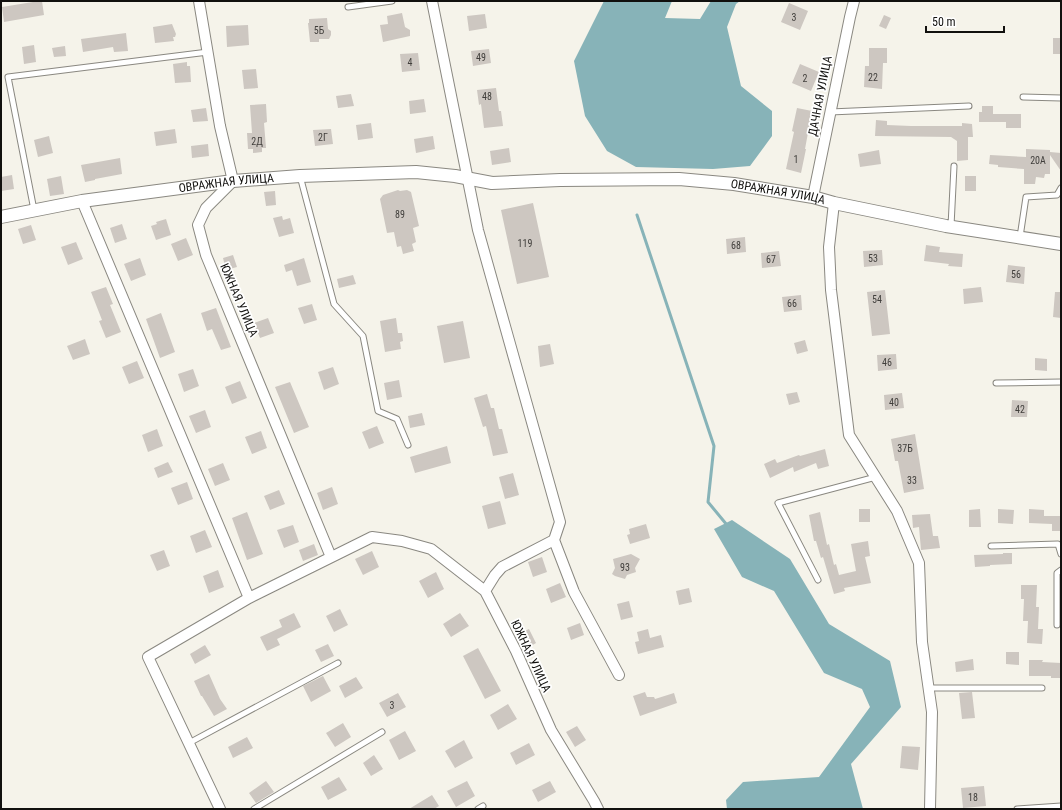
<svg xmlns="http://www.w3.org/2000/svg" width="1062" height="810" viewBox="0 0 1062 810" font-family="'Roboto Condensed',sans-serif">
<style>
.water{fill:#87b3b8}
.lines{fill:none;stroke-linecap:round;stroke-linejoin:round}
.stream{stroke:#87b3b8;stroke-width:3}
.building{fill:#cdc7c1}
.service-casing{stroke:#8a8881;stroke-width:7}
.minor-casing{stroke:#8a8881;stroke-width:12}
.tertiary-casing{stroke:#8a8881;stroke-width:14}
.service{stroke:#fff;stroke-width:5}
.minor{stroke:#fff;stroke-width:10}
.tertiary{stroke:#fff;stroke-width:12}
.labels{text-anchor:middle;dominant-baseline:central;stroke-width:3.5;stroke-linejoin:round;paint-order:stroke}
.number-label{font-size:10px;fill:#403e3b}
.street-label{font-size:12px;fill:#11100e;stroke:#fff}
</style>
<rect width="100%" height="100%" fill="#f5f3ea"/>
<path class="water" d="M604,1h68l-7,17 35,1 11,-18h29l-4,3 -9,23 14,59 31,25v25l-22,30 -37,3 -77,-2 -29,-16 -22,-35 -11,-55z
M732,520l58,39 39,65 61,37 11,46 -50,57 12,45h-136l-1,-9 17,-18 76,-5 51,-70 -8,-18 -38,-16 -50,-82 -32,-14 -28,-48z"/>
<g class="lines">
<path class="stream" d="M637,215l77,231 -6,56 19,23"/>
</g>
<path class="building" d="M39,1h3l2,14 -40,7 -2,-15z
M789,3l19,8 -8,19 -19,-8z
M402,13l3,14 5,3v6l-27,6 -3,-17 8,-1 -1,-8z
M485,14l2,14 -18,3 -2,-15z
M884,15l7,3 -5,11 -7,-3z
M327,18l1,11 3,2v4l-2,4h-10v3h-9l-2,-19h1v-4z
M172,24l4,10 -1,3h-2l1,4 -19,2 -2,-16z
M248,25l1,20 -22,2 -1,-21z
M126,33l2,18 -14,1 -1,-5 -30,5 -2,-13z
M1053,38h8v16h-8z
M34,45l2,17 -12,2 -2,-17z
M65,46l1,10 -12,1 -2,-9z
M869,48h18v15h-4l-1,26 -18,-2 1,-21h4z
M489,49l2,14 -18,3 -2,-15z
M418,53l2,17 -18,2 -2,-18z
M187,62v4h3l1,16 -16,1 -2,-19z
M800,64l19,8 -8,19 -19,-8z
M256,69l2,19 -14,1 -2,-19z
M496,88l3,23h2l2,15 -19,2 -3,-24 -2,1 -2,-15z
M351,94l3,12 -16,2 -2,-12z
M424,99l2,13 -16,2 -1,-13z
M266,104l1,18 -3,1 2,25h-4v4l-9,1v-4h-5l-1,-16h5l-2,-28z
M982,106h11v8h28v14h-15v-6h-27v-10h3z
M206,108l2,13 -15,1 -2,-12z
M797,108l15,3 -7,38h1l-5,24 -15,-4 8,-37 -2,-1z
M876,120l11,1v4l24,1h51v-3l10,1 1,13h-5v23l-11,1v-20l-6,-4 -76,-1z
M371,123l2,15 -15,2 -2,-15z
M175,129l2,14 -21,3 -2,-14z
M331,129l2,15 -18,2 -2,-16z
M49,136l4,17 -15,4 -4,-17z
M433,136l2,13 -19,4 -2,-14z
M208,144l1,12 -17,2 -1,-12z
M509,148l2,14 -19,3 -2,-14z
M1026,149l24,1v2l11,1v18l-11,-16v19h-5l-1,4 -8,-1 -1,7h-11v-15l-26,-2v-2l-9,-1 1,-9 36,2z
M879,150l2,14 -21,3 -2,-13z
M120,158l2,16 -27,5v1l-10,2 -4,-17z
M12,175l2,14 -13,2v-14z
M61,176l3,18 -14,2 -3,-17z
M965,176h11v15h-11z
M398,190l2,1 7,-1 4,2 8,34 -6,2 3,14 -4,2 2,7 -11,3 -2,-8 -4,1 -3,-15 -7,1 -7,-34 3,-4z
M275,191l1,14 -10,1 -2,-14z
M533,203l16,74 -32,7 -16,-74z
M282,216l1,4 7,-2 4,15 -15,4 -6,-19z
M166,219l5,16 -15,5 -5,-14 6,-2 -1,-2z
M122,224l5,15 -12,4 -5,-15z
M31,225l5,15 -13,4 -5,-15z
M745,237l1,15 -19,2 -1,-15z
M186,238l7,17 -15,6 -7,-17z
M76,242l7,17 -15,6 -7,-18z
M926,245l14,2 -1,5 24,2 -1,13 -14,-1 1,-2 -25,-3z
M882,250l1,15 -19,2 -1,-16z
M779,251l2,15 -19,2 -1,-15z
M233,255l4,12 -11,3 -3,-12z
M140,258l6,17 -15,6 -7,-17z
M304,258l7,24 -14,4 -5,-16 -6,2 -2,-7z
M1008,265l17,2 -1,17 -18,-2z
M353,275l3,9 -17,4 -2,-9z
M106,287l7,17 -3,1 11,27 -15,6 -7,-17 3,-1 -11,-28z
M981,287l2,15 -19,2 -1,-15z
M885,290l5,44 -18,2 -5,-44z
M1055,292h6v26l-8,-1z
M801,295l1,15 -18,2 -2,-15z
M312,304l5,16 -13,4 -6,-16z
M216,308l15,39 -10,3 -9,-21 -5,2 -6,-18z
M161,313l14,39 -15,6 -14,-39z
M268,318l6,15 -14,5 -6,-15z
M396,318l2,15h4l1,8 -3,1 1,7 -16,3 -5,-31z
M463,321l7,37 -26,5 -7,-37z
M85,339l5,15 -17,6 -6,-14z
M805,340l3,11 -11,3 -3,-11z
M550,344l4,20 -14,3 -2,-21z
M896,354l1,15 -19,2 -1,-16z
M1035,358l12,1v12l-12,-1z
M137,361l7,17 -15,6 -7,-17z
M333,367l6,17 -15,6 -6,-18z
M193,369l6,17 -15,6 -6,-18z
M399,380l3,17 -15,3 -3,-17z
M240,381l7,17 -15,6 -7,-17z
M290,382l19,45 -15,6 -19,-46z
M797,392l3,10 -11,3 -3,-11z
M902,393l2,15 -19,2 -1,-15z
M487,394l4,14h3l5,21h3l6,24 -15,3 -7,-30 -3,1 -9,-29z
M1012,400l16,1 -1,16h-16z
M205,410l6,17 -15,6 -7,-17z
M422,413l3,12 -15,3 -2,-12z
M377,426l7,17 -15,6 -7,-17z
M157,429l6,17 -15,6 -6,-17z
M261,431l6,17 -15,6 -7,-17z
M915,434l9,55 -20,4 -6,-32h-3l-4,-22z
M447,446l4,17 -36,10 -5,-16z
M825,449l4,17 -11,3 -2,-6 -22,9 -1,-5 -23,11 -6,-14 11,-5 2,4 22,-8 1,1z
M168,462l5,10 -15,6 -4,-10z
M223,463l7,17 -15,6 -7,-17z
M513,473l6,22 -14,4 -6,-22z
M187,482l6,17 -15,6 -7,-17z
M332,487l6,17 -15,6 -6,-17z
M279,490l6,14 -15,6 -6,-14z
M500,501l6,23 -18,5 -6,-23z
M859,509h11v13h-11z
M980,509l1,18h-12v-17z
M998,509l16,1 -1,14 -15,-1z
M1029,509l15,1v6h17v15h-9v-7l-23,-1z
M247,512l16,42 -16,6 -15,-42z
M820,512l7,33 2,-1 5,21 2,-1 3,11 17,-4 -5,-27 17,-3 2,15 -5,1 6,26 -27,5 1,3 -11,3 -11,-37 -2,1 -5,-17h-2l-5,-26z
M930,514l3,22h5l2,12 -19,2 -2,-23 -6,1 -1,-13z
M646,524l4,14 -20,6 -3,-9 3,-1 -1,-5z
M293,525l6,17 -15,6 -7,-18z
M205,530l7,17 -16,6 -6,-17z
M314,544l4,11 -15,6 -4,-11z
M164,550l6,16 -13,5 -7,-16z
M372,551l7,16 -16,8 -8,-16z
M1003,553h9v11l-22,1v1l-15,1 -1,-12 29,-1z
M631,554l9,5 -5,9 1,4 -9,3 -2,4 -10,-3 -3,-2 3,-6 -2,-9z
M542,557l5,15 -14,5 -5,-15z
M218,570l6,17 -15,6 -6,-17z
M436,572l8,17 -16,9 -9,-17z
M560,583l6,14 -15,6 -5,-14z
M1021,585h16l-1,22h3l-1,22h5l-1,15 -15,-1 1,-22h-5l1,-22h-3z
M689,588l3,14 -13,3 -3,-14z
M629,601l4,16 -12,3 -4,-16z
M340,609l8,16 -14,7 -8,-16z
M294,613l7,14 -24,12 3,6 -13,6 -7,-14 22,-10 -3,-7z
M460,613l9,13 -18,11 -8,-13z
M580,623l4,12 -13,5 -4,-12z
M529,629l7,14 -10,6 -8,-15z
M648,629l2,9 11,-3 3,12 -26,7 -3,-12 4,-1 -2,-9z
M328,644l6,12 -13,6 -6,-12z
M205,645l6,10 -16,9 -5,-10z
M478,648l23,43 -16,8 -22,-43z
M1006,652h13v13l-13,-1z
M973,659l1,11 -18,2 -1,-10z
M1029,660h14l-1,2 19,1v15h-10v-2h-22z
M209,674l11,25 7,10 -13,7 -12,-20h-1l-7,-15z
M323,676l8,15 -20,11 -8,-16z
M356,677l7,11 -18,10 -6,-12z
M645,692l2,5h7l1,2 19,-6 3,10 -37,13 -7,-20z
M972,692l3,26 -13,1 -3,-26z
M398,693l8,14 -19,10 -8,-14z
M508,704l9,15 -19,11 -8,-15z
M343,723l8,14 -16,10 -9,-14z
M577,726l9,14 -11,7 -9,-15z
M405,731l11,20 -17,9 -10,-20z
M247,737l6,11 -20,10 -5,-11z
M464,740l9,18 -18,10 -10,-17z
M529,743l6,12 -19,10 -6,-12z
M902,746l18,1 -2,23 -18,-2z
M374,755l9,14 -12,7 -8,-13z
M339,777l8,13 -19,10 -7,-13z
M266,781l8,11 -18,11 -7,-10z
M467,781l8,15 -19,11 -9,-16z
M550,781l6,11 -18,10 -6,-12z
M984,786l2,20 -23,2 -2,-20z
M432,795l7,11 -5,3h-25z"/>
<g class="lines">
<g class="service-casing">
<path id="service" d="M348,7l44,-6
M1023,97l38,1
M830,112l139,-6
M300,176l34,128 29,32 15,75 19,8 11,26
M34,210l-26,-133 200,-25
M951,226l3,-60
M1020,237l6,-40 31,-2 4,-7
M996,383l65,-1
M991,546l67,-2 3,10
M818,580l-40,-77 98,-26
M1057,625v-52l4,-3
M928,688h114
M189,743l149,-80
M254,809l128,-77
M478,809l5,-3
M1017,809l44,-3"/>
</g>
<g class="minor-casing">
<path id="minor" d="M199,1l21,125 13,55 -27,27 -8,17 8,30 125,302
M432,1l46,229 82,292 -6,18 20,52 45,83
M813,197l37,-180 4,-16
M82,201l167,397
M834,203l-5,44 2,43 18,145 48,76 22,52 3,79 10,70 -2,97
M554,540l-52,27 -7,8 -10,16 31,60 35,79 43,71 4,8
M220,809l-72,-152 101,-59 123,-61 30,4 29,8 54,42"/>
</g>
<g class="tertiary-casing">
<g id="tertiary">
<path id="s1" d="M1,217l81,-16 151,-20 67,-5 116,-4 39,4 37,7 68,-3 119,-1 55,5 79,13 21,6 112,23 115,18"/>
</g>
</g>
<use href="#service" class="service"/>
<use href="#minor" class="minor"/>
<use href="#tertiary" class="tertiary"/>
</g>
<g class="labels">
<g class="number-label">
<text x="794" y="17">3</text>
<text x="319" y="30">5Б</text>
<text x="481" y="57">49</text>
<text x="410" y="62">4</text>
<text x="873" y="77">22</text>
<text x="805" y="78">2</text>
<text x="487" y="96">48</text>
<text x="323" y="137">2Г</text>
<text x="257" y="141">2Д</text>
<text x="796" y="159">1</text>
<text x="1038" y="160">20А</text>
<text x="400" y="214">89</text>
<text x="525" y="243">119</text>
<text x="736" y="245">68</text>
<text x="873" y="258">53</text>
<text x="771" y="259">67</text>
<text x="1016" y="274">56</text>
<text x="877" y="299">54</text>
<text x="792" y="303">66</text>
<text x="887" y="362">46</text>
<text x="894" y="402">40</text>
<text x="1020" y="409">42</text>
<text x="905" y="448">37Б</text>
<text x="912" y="480">33</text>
<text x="625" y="567">93</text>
<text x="392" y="705">3</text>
<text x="973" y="797">18</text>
</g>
<g class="street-label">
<text transform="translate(820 96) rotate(-79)">ДАЧНАЯ УЛИЦА</text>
<text stroke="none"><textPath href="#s1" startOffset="228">ОВРАЖНАЯ УЛИЦА</textPath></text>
<text stroke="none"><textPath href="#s1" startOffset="782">ОВРАЖНАЯ УЛИЦА</textPath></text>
<text transform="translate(239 300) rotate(67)">ЮЖНАЯ УЛИЦА</text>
<text transform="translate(531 656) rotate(65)">ЮЖНАЯ УЛИЦА</text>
</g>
</g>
<rect width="1062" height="810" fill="none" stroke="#11100e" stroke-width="4"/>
<path d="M926 26v6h78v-6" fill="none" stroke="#11100e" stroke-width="2"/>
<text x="932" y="26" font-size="12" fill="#11100e" stroke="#ffffff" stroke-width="3" paint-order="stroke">50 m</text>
</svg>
